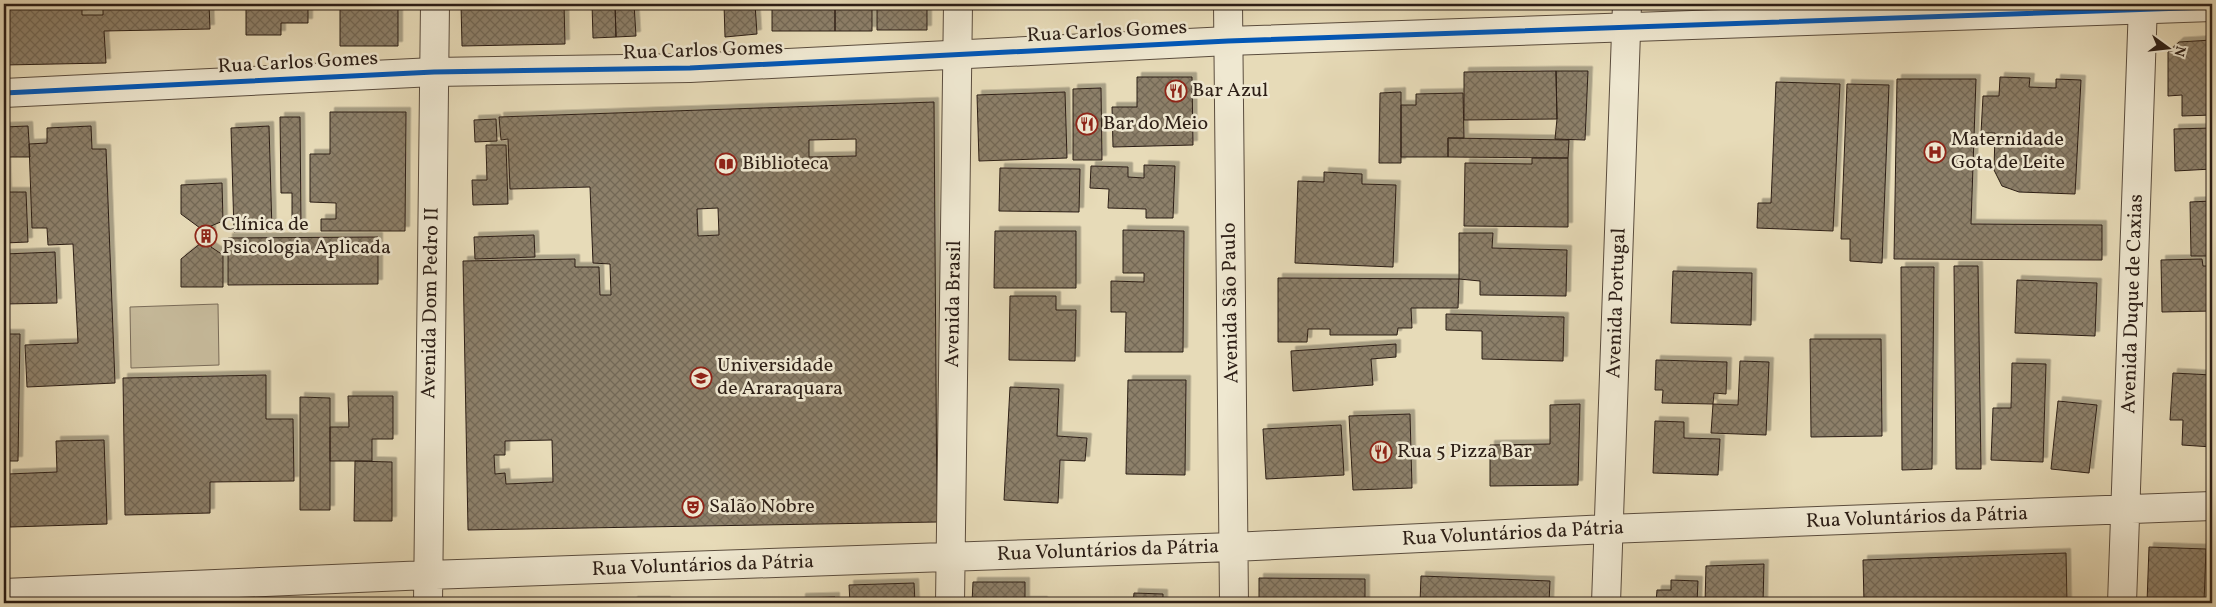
<svg xmlns="http://www.w3.org/2000/svg" width="2216" height="607" viewBox="0 0 2216 607" font-family="Vollkorn,serif">
<style>
.grass{fill:#c7bb9c;stroke:#7a6c59}
.building{fill:url(#building-cross-hatch);stroke:#2c1e16;fill-rule:evenodd;filter:url(#shadow)}
.lines{fill:none;stroke-linecap:round;stroke-linejoin:round}
.minor-casing{stroke:#5b4d3e;stroke-width:30}
.tertiary-casing{stroke:#5b4d3e;stroke-width:30}
.minor{stroke:#efe8d1;stroke-width:28}
.tertiary{stroke:#efe8d1;stroke-width:28}
.cycleway-casing{stroke:#efe8d1;stroke-width:8}
.cycleway{stroke:#0057b8;stroke-width:5}
.labels{text-anchor:middle;dominant-baseline:central;stroke-width:5;stroke-linejoin:round;paint-order:stroke}
.street-label{font-size:20px;fill:#2c1e16;stroke:#efe8d1}
.poi-label{font-size:20px;fill:#2c1e16;stroke:#efe8d1;text-anchor:start}
</style>
<defs>
<pattern id="building-cross-hatch" width="8" height="8" patternUnits="userSpaceOnUse" patternTransform="scale(1.25)"><rect width="8" height="8" fill="#8d806a"/><path d="M0 0l8 8M0 8l8-8" fill="none" stroke="#736856"/></pattern>
<filter id="shadow"><feDropShadow dx="4.5" dy="-4.5" stdDeviation="0" flood-color="#0004"/></filter>
</defs>
<rect width="100%" height="100%" fill="#e7dbb8"/>
<filter id="stains"><feTurbulence type="fractalNoise" baseFrequency=".004" numOctaves="4"/><feColorMatrix values="0 0 0 0 .2 0 0 0 0 .09 0 0 0 0 .02 0 0 0 .5 -.17"/></filter>
<radialGradient id="worn" r=".72"><stop offset=".6" stop-color="#630" stop-opacity="0"/><stop offset="1" stop-color="#630" stop-opacity=".3"/></radialGradient>
<path class="grass" d="M218,304l1,61 -88,3 -1,-61z"/>
<path class="building" d="M4,4h78v11h21v-11h106l1,25 -106,2 2,32 -102,2z
M246,4h62v19h-27v12h-35z
M340,4h58v42h-58z
M461,4h103l1,40 -103,2z
M592,4h23l1,33 -23,1z
M615,4h19l2,32 -20,1z
M724,4h31l2,30 -32,3z
M772,4h63v27h-63z
M835,4h37v27h-37z
M877,4h50v26h-50z
M2212,40v75l-30,1v-21l-14,1v-44l11,-10z
M1556,71h32l-3,69 -30,-1 2,-20z
M1556,71l1,48 -93,1v-48z
M1137,77h55l1,68 -80,2 -1,-40h25z
M2000,77l30,1 -1,9 27,1v-9l25,1 -6,114 -56,-2 -17,-6 -8,-16 1,-37h-14l2,-37h16z
M1897,79h79l-5,145 131,1v35l-208,-1z
M1776,82l64,2 -7,147 -76,-3 1,-25h13z
M1847,84l42,1 -7,178 -32,-2v-22h-9z
M1101,88l1,72h-29v-71z
M1065,92l2,66 -88,3 -2,-66z
M1401,92v71h-22l1,-70z
M1463,93l1,45h-16v19h-47v-52h15v-11z
M934,102l3,420 -469,8 -5,-269 112,-2v8h24l1,28h11l-1,-31 -17,-1 -3,-76 -80,2 -2,-50 -7,1 -2,-23zM856,139v17l-47,1v-17zM718,208l1,27 -21,1 -1,-27zM552,440l1,42 -47,2 -1,-11 -10,1 -1,-19h11v-14z
M330,112h76l-1,119h-84v-12h15v-16l-26,-1v-48h20z
M280,117h20l1,108h-9v-32h-11z
M496,119l1,22 -22,1 -1,-22z
M28,126l2,31h-24l1,35h19l2,50 -24,1v-116z
M91,126l1,23h14l9,234 -88,4 -2,-42 53,-2 -5,-99 -25,1 -1,-17h-15l-3,-84 18,-1v-15z
M269,126l3,105 -38,1 -3,-104z
M2212,128v41l-37,2 -1,-42z
M1448,138l121,2 -1,18 -120,-1z
M486,145h20l2,59 -35,1 -1,-25h15z
M1532,158h36v69l-104,-1 1,-63 67,1z
M1144,165l31,1 -2,52h-27v-9l-38,-1 1,-19 -19,-1 1,-22 37,1v10l16,1z
M1000,168l80,1 -1,43 -80,-1z
M1324,172l38,2v10l34,1 -3,82 -98,-4 3,-82 26,1z
M222,183l1,38 -12,5v21l12,8v32h-42v-28l20,-16 -1,-15 -19,-14v-29z
M2212,201v55h-21l-1,-54z
M1123,230l61,1 -1,121h-58l1,-40h-15v-31l33,1v-9h-21z
M995,231h81v57h-82z
M1459,233h34l-1,15 75,2 -1,46 -86,-1v-14l-21,-2z
M534,235l1,22 -60,2 -1,-22z
M378,237v47l-150,1v-47z
M55,252l2,51 -53,1v-50z
M2202,259l1,7h9v45l-50,1 -1,-52z
M1954,266h24l3,203h-25z
M1901,267h33l-2,202 -30,1z
M1673,271l79,2 -1,52 -80,-2z
M1278,278l181,1 -1,29h-47l1,20h-14l-1,7h-67v-6h-22l-1,13h-29z
M2017,280l80,3 -2,53 -80,-3z
M1010,296h46v14h20l-1,51 -66,-1z
M1446,314l118,3 -1,44 -81,-2v-28l-36,-1z
M4,334h16l-2,127h-14z
M1810,339h71l1,97 -71,1z
M1396,344v13l-25,2 2,26 -80,6 -2,-40z
M1656,360l71,2 -1,32 -12,-1 -1,11 -51,-1 1,-13h-8z
M1740,361l29,1 -3,73 -55,-2 2,-29 25,1z
M2012,363l34,1 -3,98 -52,-2 2,-52h18z
M2173,373l39,2v72l-30,-2 1,-25h-13z
M266,375v44h27l1,62 -84,1v31l-85,2 -2,-137z
M1128,380h58l-1,95 -59,-1z
M1010,387l49,2 -2,47 30,2 -2,23 -25,-1 -2,43 -54,-3z
M348,396h45v43h-21v22h-42v-34h19z
M300,397l30,1v112h-30z
M2058,401l39,4 -8,68 -38,-4z
M1580,404l-2,81 -88,1v-41l60,-1v-39z
M1410,414l2,74 -59,2 -4,-74z
M1655,421l29,1v16l36,1 -2,36 -65,-2z
M1341,425l3,50 -78,4 -3,-50z
M104,440l3,84 -97,3 -2,-53 49,-2 -1,-31z
M355,461l37,1v59h-38z
M2149,547l57,2 -2,54h-57z
M2066,553l1,50h-203l-1,-43z
M1764,564l-1,39h-58l1,-37z
M1421,576l129,5 -1,22h-129z
M1259,578l106,1v24h-106z
M1671,580l27,1 -1,22h-41l1,-13h14z
M973,582h52v19h18v2h-71z
M914,583l1,20h-65l-1,-18z
M1134,593l29,1v9h-30z
M835,597v6h-34v-5z
M633,601h33v2h-33z"/>
<g class="lines">
<g class="minor-casing">
<path id="minor" d="M1228,4l6,599
M4,593l424,-18 805,-28 375,-18 604,-23
M428,603l7,-599
M950,603l8,-599
M1606,603l21,-599
M2122,603l21,-599"/>
</g>
<g class="tertiary-casing">
<path id="tertiary" d="M4,93l430,-21 256,-4 538,-27 984,-34"/>
</g>
<use href="#minor" class="minor"/>
<use href="#tertiary" class="tertiary"/>
<g class="cycleway-casing">
<path id="cycleway" d="M4,93l430,-21 256,-4 538,-27 984,-34"/>
</g>
<use href="#cycleway" class="cycleway"/>
</g>
<defs>
<g id="restaurant-ring" transform="scale(1.125)"><circle r="9.5" fill="#efe8d1" stroke="#8f2418" stroke-width="1.5"/><path d="M-5-6h1v4h1v-4h1v4h1v-4h1v5L-1.5 .5V6h-2V.5L-5-1ZM5-6V6H3V1.5H1.5Q1.5-4 5-6Z" fill="#8f2418"/></g>
<g id="hospital-ring" transform="scale(1.125)"><circle r="9.5" fill="#efe8d1" stroke="#8f2418" stroke-width="1.5"/><path d="M-5-5h3v3.5h4V-5h3V5h-3V1.5h-4V5h-3Z" fill="#8f2418"/></g>
<g id="library-ring" transform="scale(1.125)"><circle r="9.5" fill="#efe8d1" stroke="#8f2418" stroke-width="1.5"/><path d="M-6-4Q-3-5.5-.7-3.5V5Q-3 3-6 4ZM6-4Q3-5.5 .7-3.5V5Q3 3 6 4Z" fill="#8f2418"/></g>
<g id="building-ring" transform="scale(1.125)"><circle r="9.5" fill="#efe8d1" stroke="#8f2418" stroke-width="1.5"/><path d="M-4-6H4V6H1V3H-1V6H-4ZM-2.5-4.3h1.7v1.8h-1.7ZM.8-4.3h1.7v1.8H.8ZM-2.5-1h1.7V.8h-1.7ZM.8-1h1.7V.8H.8Z" fill="#8f2418"/></g>
<g id="university-ring" transform="scale(1.125)"><circle r="9.5" fill="#efe8d1" stroke="#8f2418" stroke-width="1.5"/><path d="M0-5L7-2L0 1L-7-2ZM-4 1L0 2.5L4 1V4Q0 6-4 4Z" fill="#8f2418"/></g>
<g id="theatre-ring" transform="scale(1.125)"><circle r="9.5" fill="#efe8d1" stroke="#8f2418" stroke-width="1.5"/><path d="M-5-5.5Q0-4 5-5.5V0Q5 5 0 6Q-5 5-5 0ZM-3.3-2.5H-1v1.5H-3.3ZM1-2.5H3.3v1.5H1ZM-2.8 1Q0 5.5 2.8 1Z" fill="#8f2418"/></g>
</defs>
<g fill-rule="evenodd">
<use href="#restaurant-ring" x="1176" y="91"/>
<use href="#restaurant-ring" x="1087" y="124"/>
<use href="#hospital-ring" x="1935" y="152"/>
<use href="#library-ring" x="726" y="164"/>
<use href="#building-ring" x="206" y="236"/>
<use href="#university-ring" x="701" y="378"/>
<use href="#restaurant-ring" x="1381" y="452"/>
<use href="#theatre-ring" x="693" y="507"/>
</g>
<g class="labels">
<g class="street-label">
<text transform="translate(1107 32) rotate(-3)">Rua Carlos Gomes</text>
<text transform="translate(703 51) rotate(-2)">Rua Carlos Gomes</text>
<text transform="translate(298 63) rotate(-3)">Rua Carlos Gomes</text>
<text transform="translate(431 303) rotate(-89)">Avenida Dom Pedro II</text>
<text transform="translate(1231 303) rotate(-91)">Avenida São Paulo</text>
<text transform="translate(1617 303) rotate(-88)">Avenida Portugal</text>
<text transform="translate(954 304) rotate(-89)">Avenida Brasil</text>
<text transform="translate(2133 304) rotate(-88)">Avenida Duque de Caxias</text>
<text transform="translate(1917 518) rotate(-2)">Rua Voluntários da Pátria</text>
<text transform="translate(1513 534) rotate(-3)">Rua Voluntários da Pátria</text>
<text transform="translate(1108 551) rotate(-2)">Rua Voluntários da Pátria</text>
<text transform="translate(703 566) rotate(-2)">Rua Voluntários da Pátria</text>
</g>
<g class="poi-label">
<text x="1192" y="91">Bar Azul</text>
<text x="1103" y="124">Bar do Meio</text>
<text x="1951" y="140">Maternidade<tspan x="1951" dy="23">Gota de Leite</tspan></text>
<text x="742" y="164">Biblioteca</text>
<text x="222" y="225">Clínica de<tspan x="222" dy="23">Psicologia Aplicada</tspan></text>
<text x="717" y="366">Universidade<tspan x="717" dy="23">de Araraquara</tspan></text>
<text x="1397" y="452">Rua 5 Pizza Bar</text>
<text x="709" y="507">Salão Nobre</text>
</g>
</g>
<rect width="2216" height="607" fill="none" stroke="#e7dbb8" stroke-width="20"/>
<rect x="5" y="5" width="2206" height="597" fill="none" stroke="#2c1e16" stroke-width="2.5"/>
<rect x="10" y="10" width="2196" height="587" fill="none" stroke="#2c1e16"/>
<g transform="translate(2168 48) rotate(105)" stroke="#efe8d1" stroke-width="4" paint-order="stroke">
<path d="M0-4L9 19L0 12L-9 19Z" fill="#2c1e16"/>
<text y="-8" font-size="14" font-weight="bold" text-anchor="middle" fill="#2c1e16">N</text>
</g>
<rect width="100%" height="100%" filter="url(#stains)"/>
<rect width="100%" height="100%" fill="url(#worn)"/>
</svg>
